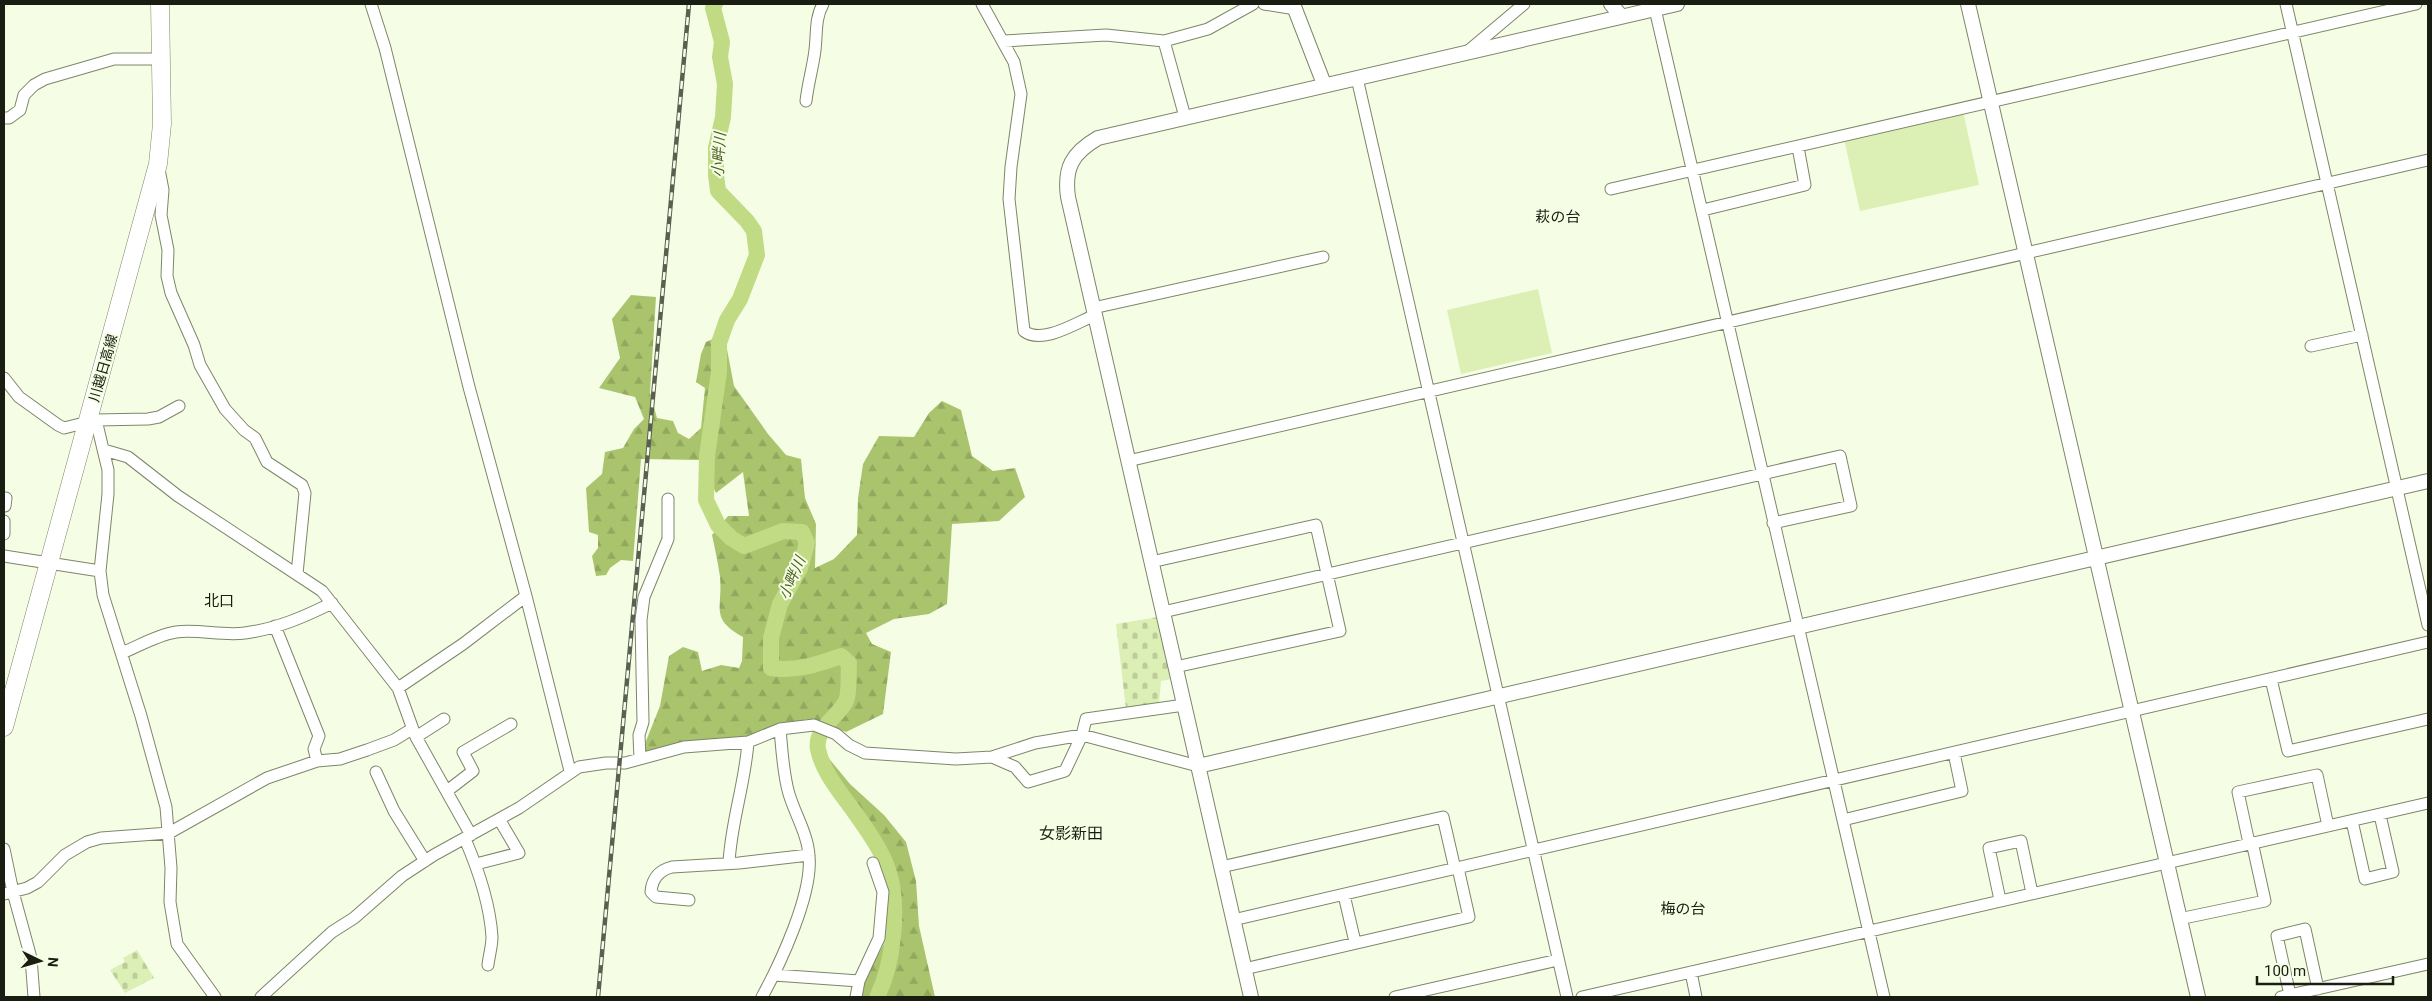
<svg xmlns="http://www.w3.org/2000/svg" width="2432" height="1001" viewBox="0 0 2432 1001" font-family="Roboto,'Noto Sans JP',sans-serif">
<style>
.green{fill:#dcefb5}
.forest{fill:url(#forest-firs)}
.cemetery{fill:url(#cemetery-stones)}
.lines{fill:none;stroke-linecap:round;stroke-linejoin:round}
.river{stroke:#c0db84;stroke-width:16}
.minor-casing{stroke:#7d866a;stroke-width:13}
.tertiary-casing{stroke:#7d866a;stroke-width:16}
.primary-casing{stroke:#7d866a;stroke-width:19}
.minor{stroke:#fff;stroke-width:11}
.tertiary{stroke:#fff;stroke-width:14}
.primary{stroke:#fff;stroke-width:18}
.rail-casing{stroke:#5a6051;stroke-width:4.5}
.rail{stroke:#f5fee5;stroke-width:2.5;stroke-dasharray:8;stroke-linecap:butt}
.labels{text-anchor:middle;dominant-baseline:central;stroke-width:4;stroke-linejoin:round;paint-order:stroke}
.street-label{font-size:14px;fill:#191d12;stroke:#f5fee5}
.water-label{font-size:15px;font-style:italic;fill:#4f6023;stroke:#f5fee5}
.neighbourhood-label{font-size:15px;fill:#191d12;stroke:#f5fee5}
.quarter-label{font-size:16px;fill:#191d12;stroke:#f5fee5}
</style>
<defs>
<pattern id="forest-firs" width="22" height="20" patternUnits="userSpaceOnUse" patternTransform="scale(1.25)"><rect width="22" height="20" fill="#aac46e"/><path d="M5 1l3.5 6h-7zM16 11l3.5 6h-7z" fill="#92a85e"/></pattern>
<pattern id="cemetery-stones" width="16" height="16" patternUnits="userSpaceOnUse" patternTransform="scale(1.25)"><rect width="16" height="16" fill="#dcefb5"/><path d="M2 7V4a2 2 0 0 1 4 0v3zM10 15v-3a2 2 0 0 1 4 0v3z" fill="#bccc9b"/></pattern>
</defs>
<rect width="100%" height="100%" fill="#f5fee5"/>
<path class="green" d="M1963,111l16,74 -119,26 -16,-72z
M1538,289l14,64 -91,21 -14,-64z"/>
<path class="forest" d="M631,295l25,2 -6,96 7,25 16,3 5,12 11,6 12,-11 4,-40 -9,-6 5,-28 5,-12 9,-4 11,6 8,42 34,48 18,21 15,4 4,39 11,26 -1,44 19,-9 23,-24 1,-37 5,-34 16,-28 35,1 15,-24 13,-12 19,9 11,46 21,15 22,-3 10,29 -26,24 -47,3 -5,80 -18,10 -35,5 -28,14 6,11 19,8 -8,62 -37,18 -38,-13 -30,6 -33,15 -101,13 2,-12 14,-35 9,-50 14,-9 15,5 4,19 19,-6 18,3 3,-7 1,-24c-34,-19 -20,-29 -23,-60 -2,-14 -5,-28 -8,-42l16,-19h21l-6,-44 -27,21 -16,-33 -59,-1 -8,102 -12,-1 -11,8 -4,7 -10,1 -4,-20 6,-8v-13l-9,-3 -3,-44 16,-14 3,-22 18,-4 11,-19 10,-10 -9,-22 -36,-9 21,-30 -8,-39z
M826,755l24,29 34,31 22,27 10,39 3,45 16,71h-76l4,-14 23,-43 2,-52 -27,-73 -22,-32z"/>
<path class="cemetery" d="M1158,617l13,62 -10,2 -2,23 -33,5 -10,-85z
M137,950l17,28 -29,15 -15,-23 15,-8 -2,-4z"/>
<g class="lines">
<path class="river" d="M715,4l-2,4 9,34 -2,15 5,27 -2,33 -7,31v27l2,16 29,30 7,10 3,24 -17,44 -13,21 -8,23v29l-12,84 -1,44 12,25 13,13 13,8 39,-15 19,1 5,11 -7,25 -20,36 -9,34v30c24,4 48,-4 70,-12l8,7c-1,11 1,29 -3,38 -7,15 -32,28 -28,48 4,22 22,43 35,61 33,46 46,68 40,126 -2,22 -6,41 -16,61"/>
<g class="minor-casing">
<path id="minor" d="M371,4l14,44 84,339 57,209 44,175
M982,4l32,58 7,32 -10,73 -2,32 15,132c18,14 52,-8 71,-16
M1264,4l32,5
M2286,4l142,621
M1655,9l229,988
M1004,41l102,-6 58,6 44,-12 45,-25
M1164,41l21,76
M1467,52l57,-48
M1357,78l210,919
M806,101c2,-18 7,-34 9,-51 2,-17 0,-32 8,-46
M4,118h5l11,-8 4,-15 10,-10 11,-6 69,-20h47
M159,169l4,21 -2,25 7,35 -1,26 4,17 23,52 6,20 25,44 19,21 11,8 12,24 35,23 3,8 -8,81
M1611,189l805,-185
M1703,210l102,-25 -7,-38
M1093,308l230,-51
M2311,346l51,-11
M4,378l15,19 39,28 6,3 32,-8 12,50v24l-8,77 3,24 38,121 25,91 5,61 -1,34 7,42 38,53
M96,420l52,-1 11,-2 20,-11
M104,450l24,7 50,39 144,95 76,97 65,-44 63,-48
M1128,461l1300,-301
M4,498h2l-1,8
M4,534v-13
M4,556l96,15
M1151,562l165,-37 24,106 -165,36
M1163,612l677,-156 11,50 -78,17
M275,626l44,110 -5,13 3,12
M122,653c17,-7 35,-18 54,-21 23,-3 46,4 69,1 31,-4 59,-16 87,-30
M2271,679l17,72 140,-32
M398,688l17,47
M444,719l-28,18 55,98
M992,757l23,10 13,15 37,-11 17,-36 4,-16 98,-14
M640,759l-1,-24 4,-13 -2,-102 3,-23 24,-58v-40
M376,772l18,39 31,50
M447,791l26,-20 -10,-19 48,-28
M1843,820l119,-29 -8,-38
M2352,821l13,58 28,-7 -13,-57
M465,839c13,30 25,65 27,98 0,9 -3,19 -4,28
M2249,843l-11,-51 79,-17 11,51
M4,849l9,43 18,66 3,39
M729,863c2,-41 16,-79 19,-121
M476,864l43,-11 -20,-34
M1221,867l222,-50 12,52
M4,894l23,-6 11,-6 27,-27 22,-13 14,-4 68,-5 98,-55 50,-17 23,-2 27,-9 27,-10 18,-11
M1344,895l11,47
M689,900l-33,-3 -5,-5c1,-14 9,-22 21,-25l67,-4 70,-8
M2000,900l-11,-52 32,-7 11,52
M2179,919l86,-18 -13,-59
M1233,920l1195,-278
M1244,969l225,-52 -11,-49
M1691,972l5,25
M774,975l85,6
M2290,995l-13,-59 28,-7 13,60
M261,997l71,-65 22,-14 48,-42 32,-21 85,-47 60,-41 27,-4h19l59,-16 64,-5 32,-13 34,-4 22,9 13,11 16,8 91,6 36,-2 43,-14 47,-8 116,31
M762,997c18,-33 51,-103 47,-141 -1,-21 -14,-42 -20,-62 -6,-20 -7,-44 -9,-65
M856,997l3,-16 20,-43 4,-46 -10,-29
M1395,997l163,-37
M1582,997l846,-194
M2281,997l147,-33"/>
</g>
<g class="tertiary-casing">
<path id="tertiary" d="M1293,4l31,80
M1611,4l10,12
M1968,4l230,993
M1198,766l1230,-285
M1251,997l-183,-800c-4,-29 4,-44 30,-59l579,-134"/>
</g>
<g class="primary-casing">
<path id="primary" d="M4,727l154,-563 4,-40 -2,-120"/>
</g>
<use href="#minor" class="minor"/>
<use href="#tertiary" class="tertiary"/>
<use href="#primary" class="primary"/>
<g class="rail-casing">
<path id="rail" d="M598,997l91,-993"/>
</g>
<use href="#rail" class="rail"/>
</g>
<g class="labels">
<g class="street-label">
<text transform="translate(103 368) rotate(-74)">川越日高線</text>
</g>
<g class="water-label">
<text transform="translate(719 155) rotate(-87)">小畔川</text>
<text transform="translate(792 578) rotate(-66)">小畔川</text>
</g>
<g class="neighbourhood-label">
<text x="1558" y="217">萩の台</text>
<text x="219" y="601">北口</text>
<text x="1683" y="909">梅の台</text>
</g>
<g class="quarter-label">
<text x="1071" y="833">女影新田</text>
</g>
</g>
<rect width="2432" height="1001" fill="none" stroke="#191d12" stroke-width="10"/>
<g transform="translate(40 961) rotate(95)" stroke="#f5fee5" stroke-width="4" paint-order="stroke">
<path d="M0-4L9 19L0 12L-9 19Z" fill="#191d12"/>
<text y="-8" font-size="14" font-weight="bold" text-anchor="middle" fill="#191d12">N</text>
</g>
<path d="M2257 976v8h136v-8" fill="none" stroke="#191d12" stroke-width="2.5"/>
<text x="2264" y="976" font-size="15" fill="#191d12" stroke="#f5fee5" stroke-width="4" paint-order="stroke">100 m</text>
</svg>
